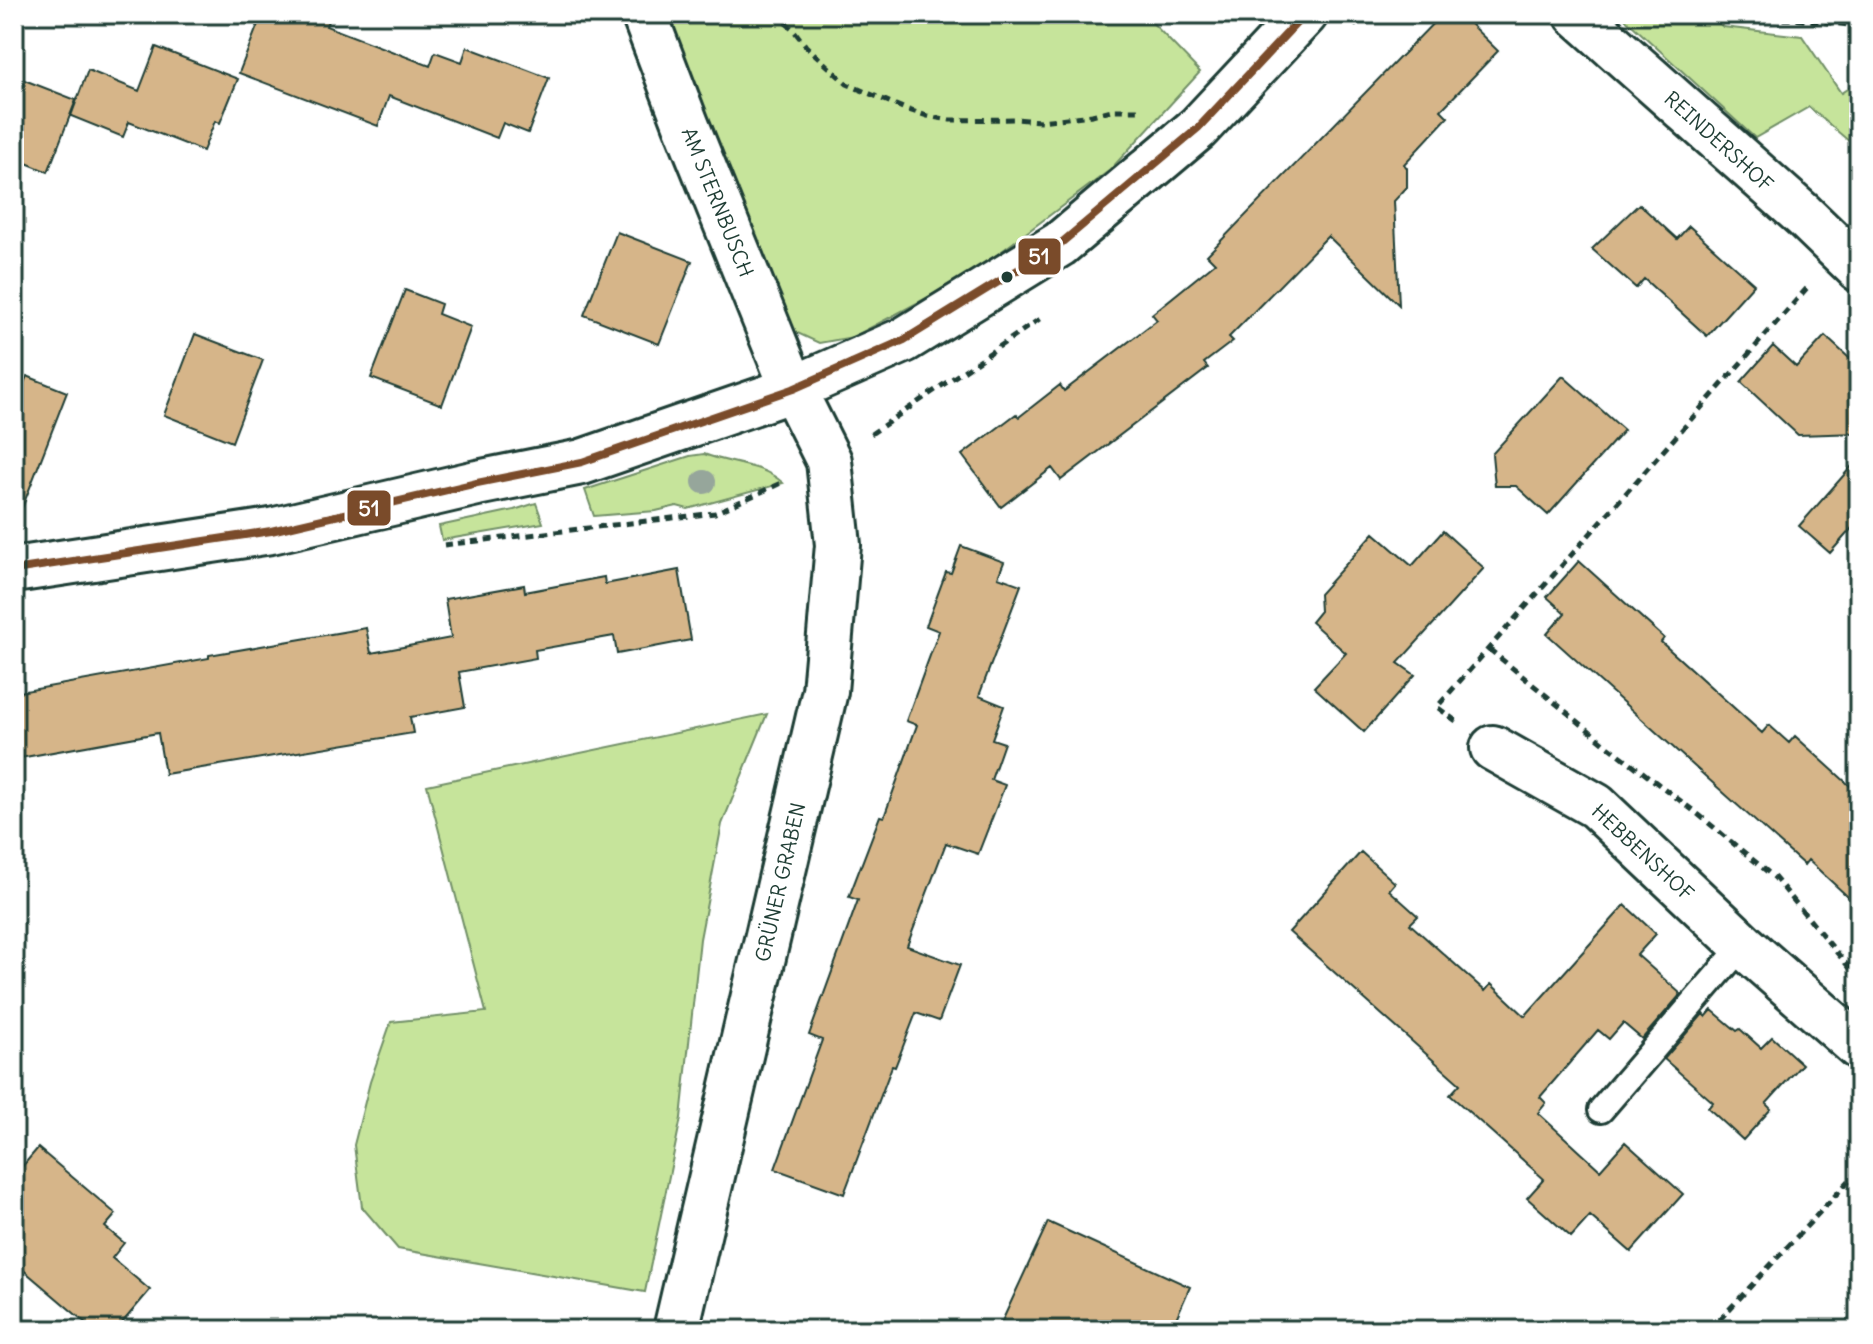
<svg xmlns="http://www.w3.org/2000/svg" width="1873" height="1344" viewBox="0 0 1873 1344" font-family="Delius,sans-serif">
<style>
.green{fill:#c6e49b;stroke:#729068;stroke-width:2}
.building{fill:#d6b589;stroke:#1f3d34;stroke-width:2}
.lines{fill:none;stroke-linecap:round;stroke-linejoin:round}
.service-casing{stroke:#1f3d34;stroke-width:30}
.minor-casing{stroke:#1f3d34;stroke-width:50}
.tertiary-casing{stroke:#1f3d34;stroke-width:50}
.path{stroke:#1f3d34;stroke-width:5;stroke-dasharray:8 6;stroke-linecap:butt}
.service{stroke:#fff;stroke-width:24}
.minor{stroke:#fff;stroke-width:44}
.tertiary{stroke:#fff;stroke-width:44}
.bus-1-casing{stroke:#fff;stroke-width:14}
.bus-1{stroke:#7a4b2a;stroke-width:8}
.tree{fill:#96a69b}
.bus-dot{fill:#1f3d34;stroke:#fff;stroke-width:3}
.labels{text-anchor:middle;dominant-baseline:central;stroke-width:8;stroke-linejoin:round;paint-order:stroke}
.street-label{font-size:20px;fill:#1f3d34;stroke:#fff}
.line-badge{stroke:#fff;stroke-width:3}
.badge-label{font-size:22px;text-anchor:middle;font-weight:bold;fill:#fff}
</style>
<rect width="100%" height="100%" fill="#fff"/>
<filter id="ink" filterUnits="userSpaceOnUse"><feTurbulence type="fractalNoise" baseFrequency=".0125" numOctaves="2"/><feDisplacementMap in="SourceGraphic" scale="16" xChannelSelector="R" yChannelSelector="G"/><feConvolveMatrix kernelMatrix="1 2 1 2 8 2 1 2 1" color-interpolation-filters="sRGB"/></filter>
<g filter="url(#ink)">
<path class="green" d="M671,14h473l56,58 -90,98 -140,105 -117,62 -34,6 -26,-12 -106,-257z
M1620,14h90l13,13 79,9 39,57 18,-12v67l-1,1 -49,-42 -54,31z
M704,454c28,11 57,9 79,29l-95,26 -11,-3 -21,5 -62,5 -9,-26 105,-34z
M536,503l7,20 -101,17 -3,-14 75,-16z
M767,714l-45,110 -22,115 -19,179 -36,174 -247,-43 -36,-42 -8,-62 16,-63 21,-60 95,-10 -59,-227z"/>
<path class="building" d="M262,14h69l-5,12 104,40 5,-14 27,10 5,-15 82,31 -21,55 -25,-10 -6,15 -108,-42 -11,30 -139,-53z
M1442,14h18l38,37 -57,59 7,7 -44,47 3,4v19l-13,14 5,104 -71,-69 -99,101 4,4 -29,22 4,5 -147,112 -9,-12 -51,39 -39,-52 54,-41 3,3 41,-32 4,6 93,-71 -5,-6 63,-51 -8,-8z
M156,47l82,32 -18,44 -5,-2 -12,30 -74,-29 -6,15 -52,-21 17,-46 51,21z
M14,76l62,24 -28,72 -34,-14z
M1639,204l38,35 12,-13 65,58 -47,52 -63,-57 -8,9 -44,-39z
M617,232l75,29 -33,83 -75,-29z
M405,290l36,14 -3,10 33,13 -29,78 -71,-27z
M195,334l68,26 -31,82 -68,-27z
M1825,336l34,31v66l-61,2 -57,-53 32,-36 23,21z
M27,376l40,16 -50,129h-3v-140l9,4z
M1563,376l61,54 -76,85 -32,-29h-21l-3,-32z
M1859,458v62l-29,33 -31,-27z
M1443,531l41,37 -86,95 17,12 -51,57 -50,-45 32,-34 -35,-31 9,-11 -1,-17 55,-61 38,33z
M961,546l43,16 -6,15 23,8 -42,111 25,10 -12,33 12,4 -13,37 14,5 -27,69 -32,-11 -39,103 53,19 -21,56 -23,-8 -21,54 -3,-1 -48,128 -69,-25 47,-129 -13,-5 49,-135 -9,-3 31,-81 4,1 33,-92 -11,-4 33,-90 -13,-5 20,-54 5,1z
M1579,561l85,77 -3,4 101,91 7,-8 20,18 6,-7 64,58v113l-51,-47 -4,5 -257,-231 18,-21 -18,-16z
M679,570l12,70 -74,14 -3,-18 -79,14 1,8 -77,14 6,35 -55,10 3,16 -248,41 -7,-41 -144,26v-66l195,-35v-3l157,-27 5,25 80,-15 -6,-39 79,-14 1,7 79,-15 1,7z
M1361,852l34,31 -6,7 29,26 -8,8 75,67 6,-7 34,32 100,-111 31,29 -19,21 44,39 -39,45 -19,-16 -14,16 -11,-9 -58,67 6,6 -8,10 62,57 25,-28 58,52 -52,58 -41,-36 -19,21 -44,-39 17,-19 -94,-84 10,-11 -171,-152z
M1712,1010l25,21 3,-2 21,19 11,-11 30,27 -36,40 5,5 -28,31 -35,-32 5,-6 -49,-43 39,-45 3,3z
M38,1148l78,66 -11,13 19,16 -12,15 38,32 -34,40h-22l-80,-68v-86z
M1048,1222l142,65 -19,43h-173z"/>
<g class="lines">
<g class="service-casing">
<path id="service" d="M1601,1110l142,-165"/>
</g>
<g class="minor-casing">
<path id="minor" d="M644,14l42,110 107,265 36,72 9,84 -13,146 -149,639
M1577,14l226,201 56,54
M1493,748l103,58 147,139 116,102"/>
</g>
<g class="tertiary-casing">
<path id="tertiary" d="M14,570l257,-39 206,-48 105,-21 211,-73 111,-49 156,-96 138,-116 107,-114"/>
</g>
<path class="path" d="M774,14l18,14 14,18 41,38 56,24 24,8 23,4 64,-1 27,2 51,-6 19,-5h30
M1729,14l4,5h58l68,7
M1354,26l9,-12
M871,434l173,-118
M444,545l271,-32 66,-30
M1489,649l118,96 92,70 76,63 78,94
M1456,721l-19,-14 370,-419
M1710,1330l149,-160"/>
<use href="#service" class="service"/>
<use href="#minor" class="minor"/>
<use href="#tertiary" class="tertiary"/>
<g class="bus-1-casing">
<path id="bus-1" d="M14,570l257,-39 206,-48 105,-21 211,-73 111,-49 156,-96 138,-116 107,-114"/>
</g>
<use href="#bus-1" class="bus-1"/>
</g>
<circle class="tree" cx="704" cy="482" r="12"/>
</g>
<circle class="bus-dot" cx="1007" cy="277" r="7"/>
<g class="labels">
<g class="street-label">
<text transform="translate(1719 141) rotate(42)">REINDERSHOF</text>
<text transform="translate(718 202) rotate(68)">AM STERNBUSCH</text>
<text transform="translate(1643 852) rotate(43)">HEBBENSHOF</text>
<text transform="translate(780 882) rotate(-77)">GRÜNER GRABEN</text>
</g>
</g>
<g class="line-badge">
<rect x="1017" y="237" width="45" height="39" rx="8" fill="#7a4b2a"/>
<rect x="346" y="489" width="46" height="38" rx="8" fill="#7a4b2a"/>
</g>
<g class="badge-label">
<text x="1039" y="264">51</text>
<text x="369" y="516">51</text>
</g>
<rect width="1873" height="1344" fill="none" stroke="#fff" stroke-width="48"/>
<rect x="24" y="24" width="1825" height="1296" fill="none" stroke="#1f3d34" stroke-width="3" filter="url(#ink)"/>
</svg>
